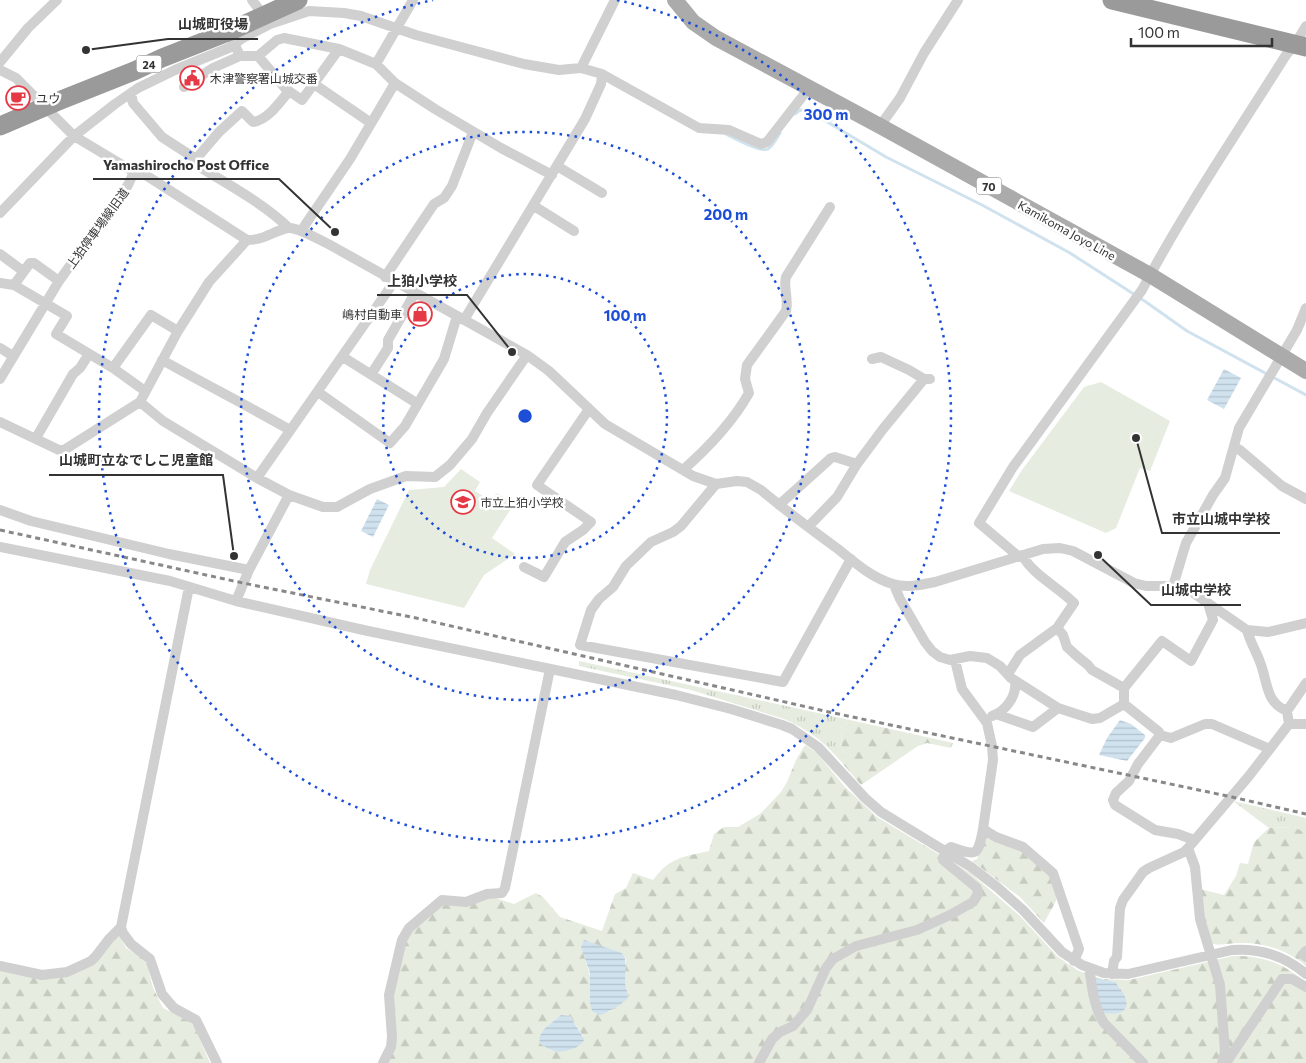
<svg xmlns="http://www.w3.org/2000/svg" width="1306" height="1063" viewBox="0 0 1306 1063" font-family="Commissioner,'Noto Sans JP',sans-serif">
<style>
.grass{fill:url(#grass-tufts)}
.forest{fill:url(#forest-firs);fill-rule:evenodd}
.park{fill:#e6ecdf}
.water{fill:url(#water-rules)}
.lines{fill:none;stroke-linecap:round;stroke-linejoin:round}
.stream{stroke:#cfe2ee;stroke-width:3}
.street{stroke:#d0d0d0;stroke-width:10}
.primary{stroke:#ababab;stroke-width:16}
.highway{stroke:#9a9a9a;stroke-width:19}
.rail{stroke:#888;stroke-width:3;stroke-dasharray:5 4;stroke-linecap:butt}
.ring{fill:none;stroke:#1d4ed8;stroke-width:2.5;stroke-dasharray:2.5 5}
.labels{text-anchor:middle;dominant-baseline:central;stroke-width:5;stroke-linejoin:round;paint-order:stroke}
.shield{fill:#fff;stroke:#707070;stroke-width:1}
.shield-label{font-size:11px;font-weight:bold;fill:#333}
.poi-label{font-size:12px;fill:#333;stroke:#fff;text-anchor:start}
.street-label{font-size:12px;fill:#333;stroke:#fff}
.centre{fill:#1d4ed8;stroke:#fff;stroke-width:2.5}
.ring-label{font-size:15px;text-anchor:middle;font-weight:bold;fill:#1d4ed8;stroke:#fff;stroke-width:5;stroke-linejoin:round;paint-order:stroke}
.leader{fill:none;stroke:#333;stroke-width:2}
.callout-dot{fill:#333;stroke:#fff;stroke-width:2}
.callout-label{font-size:14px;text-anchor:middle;font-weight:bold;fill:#333;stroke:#fff;stroke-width:5;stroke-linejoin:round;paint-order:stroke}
</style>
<defs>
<pattern id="grass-tufts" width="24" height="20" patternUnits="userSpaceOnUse" patternTransform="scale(1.25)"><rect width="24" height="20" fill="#e6ecdf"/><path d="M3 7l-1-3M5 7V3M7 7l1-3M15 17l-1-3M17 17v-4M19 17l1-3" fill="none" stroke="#c6cbc0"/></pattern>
<pattern id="forest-firs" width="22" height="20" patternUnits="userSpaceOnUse" patternTransform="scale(1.25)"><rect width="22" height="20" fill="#e6ecdf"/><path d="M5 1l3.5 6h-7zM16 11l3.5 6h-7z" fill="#c6cbc0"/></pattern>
<pattern id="water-rules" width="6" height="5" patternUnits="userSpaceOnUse" patternTransform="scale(1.25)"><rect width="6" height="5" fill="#cfe2ee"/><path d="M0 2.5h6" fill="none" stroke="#b2c2cd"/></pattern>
</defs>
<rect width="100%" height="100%" fill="#fff"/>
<path class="grass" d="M579,661l271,59 -9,8 2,36c-16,-20 -35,-35 -59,-45l-93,-29 -112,-24z
M1233,801l73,17v15l-12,-6 -25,1z"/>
<path class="forest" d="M850,720l103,23 -2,5 -24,-5 -9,3 -57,39 -18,-21 -2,-36z
M805,745l11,7 29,35 32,30 93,56 49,42 39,42 21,14 24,8 26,1 104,-24c29,-1 52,8 73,27v80h-918l4,-62 12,-58 5,-9 34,-30 47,-8 24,8 22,-11 7,4 17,20 42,14 13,-37 11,-6 7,-15 20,7c17,-23 30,-23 56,-29l5,-17 10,-7h14l22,-13 21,-22 6,-10 9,-22zM598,946l24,7 4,7 -2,18 4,17 -19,17 -18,-33 -8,-27zM1095,978l21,4 1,5 9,11zM561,1015l9,1 13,20 -31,15 -11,-7 -2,-7 5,-8z
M1294,827l12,6v133c-18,-16 -44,-24 -67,-23 -12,0 -20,4 -31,-1l-8,-53 24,6 12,-19 4,-13 8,1 6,-22 15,-14z
M985,834l30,12 36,29 6,20 -1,6 -12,22 -24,-26 -48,-36 5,-2z
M120,936l6,12 15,9 6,7 6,24 10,20 26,13 6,7 15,35h-210v-94l62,8 52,-39z"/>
<path class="park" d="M1101,382l69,39 -20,50 -10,-3 -24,60 -10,5 -97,-42 13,-21 62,-83z
M461,469l19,13 -5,9 16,10 6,-8 17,11 -22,34 23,16 -31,21 -20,33 -98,-24 4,-14 39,-80 35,-3z"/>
<path class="water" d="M1224,369l17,9 -17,31 -17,-9z
M377,499l12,6 -16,32 -12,-6z
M1120,720l11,4 14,11v3l-18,23 -28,-6 8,-17z
M584,940l38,13c7,7 1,23 4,34 1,4 3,8 1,12 -5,5 -21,15 -28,16l-7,-4 -2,-8v-30l-9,-26z
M1095,978l21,4c2,7 9,11 10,18 4,15 -16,15 -25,12z
M561,1015l9,1 13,21 1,3c-5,9 -20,13 -30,11 -5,-1 -10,-5 -14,-8l-1,-6 5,-8z"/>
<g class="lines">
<path class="stream" d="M795,114l5,-4 9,1 77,46 96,48 88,48 76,49 41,29 119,64
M726,134c8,4 35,19 42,15 5,-3 9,-11 12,-16"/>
<path class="street" d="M252,0l12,16
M232,39l8,17h18l19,-16 7,-2 55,11 37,15 19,19 40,26 66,39 51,27
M258,56l28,33 16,11 37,-51
M0,62l28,-34 29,-28
M376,64l37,-64
M581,68l34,-68
M0,70l16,8 58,58 60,36 10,2 103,66c19,0 25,-9 41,-12 10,-1 34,13 44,18l195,109 22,16 56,53 88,52 23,8 21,-3 10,1 14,8c25,21 51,40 77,59 16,13 34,29 55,35 13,4 28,1 42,-2l108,-33 17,-1 13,3 61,32 12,3h27l16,4 58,40 21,2 38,-9
M314,84l57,39
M184,87l29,-19 27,-12
M131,93l2,10 29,34 34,22 2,7c31,19 65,37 91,62
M880,126l20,-28 24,-45 34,-53
M196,159l23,-27 23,-21 11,11c15,-2 27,-20 36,-31
M557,166l45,27
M534,206l40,25
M0,213l74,-77 41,-32 23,-16 37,-18 56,-23 10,-8 29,-15 39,-13 35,2 17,3 55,19 108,29 35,6 22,-2 21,6 97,54 30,2 32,14 6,-2 42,-54
M301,231l49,-72 45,-76
M247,240l-38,42 -31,49 -38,71 23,19 94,57 32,17 34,12h14l33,-18 36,-13 29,1 15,-12 22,-26 15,-26 40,-58
M0,254l23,17
M385,277l49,-73 10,-6 8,-12 21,-54
M0,283l14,2 16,-22h4l25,18
M14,285l53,31 -11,18 57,34 32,23
M464,320l121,-201 16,-35 1,-10
M0,348l13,8
M343,357l75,47
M872,359l9,-2 28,13 15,9h6
M162,360c43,24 86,46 128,70
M113,368l38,-53 27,16
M372,373l16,-25v-8l27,-47
M0,379l59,-98 69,-96 6,-13
M318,392l72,51 15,-17 39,-67 13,-43
M0,422l59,28h5l76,-48
M36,438l37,-64 7,-6 9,-14
M1234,447l6,3 42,36 24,13
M683,470c26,-23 49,-47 66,-77l-4,-14 2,-14 39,-54c3,-12 -3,-23 0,-34l44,-70
M257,478l137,-196
M716,484l-35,42 -8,6 -22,10 -25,24 -13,21 -14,12 -8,11 -11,35 203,37 68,-123
M779,505l52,-47 4,-1 22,7
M0,510l31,11 138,33 80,16 40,-75
M808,527l29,-30 20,-33 26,-35 41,-50
M0,547l170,34 66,20 132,30 308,64 55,14 51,16 10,4 26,18 47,51 16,14 90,55 26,20 26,23 39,42 20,13 22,8 24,1 104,-24c28,-2 53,6 74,24
M1018,556l-39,-33 34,-56 129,-177c43,-81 95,-157 144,-235l9,-11 11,-18
M524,567l20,10 21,-35 18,-12 8,-8 -54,-37 52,-76
M894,585l6,14 25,43 7,9 8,6 10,3 20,-4 17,2 13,8 11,12 47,30 34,11 8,-1 24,-14
M1173,586l13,-43 27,-48 12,-17 14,-50 58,-98 9,-22
M189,587l-68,340 2,6 8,11 19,15 12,35 12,14 22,12 21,43
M236,601l13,-31
M1057,628l6,7 4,12 11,10 10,8 4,5 32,18v16l35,28 1,3 11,3 34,-14h7l58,25
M1247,630c3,12 9,21 13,32 8,20 5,40 27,49
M955,660l7,29 25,34 5,23 1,14 -10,69 13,8 27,10 30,26 26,76 -5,12
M1008,674l12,-19 37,-27 17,-25c-17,-17 -40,-27 -52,-48
M1124,688l38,-47 29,20 22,-41 -5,-17
M996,714l37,13 25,-19
M992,716c14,-5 25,-20 23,-35
M1289,724h17
M1160,735l-22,29 -9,17 -13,12 -3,7 2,5 40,25 23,4 16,6
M1188,848l7,19 5,52 20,66 5,67 -3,11
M1306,951l-3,3 3,3
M0,966l42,9 25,-3 24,-11 5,-5 13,-17 12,-12
M1089,968c3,19 5,40 15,55l39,40
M1112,974l2,-13 3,-4 3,-49 3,-8 20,-28 6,-4 35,-16 4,-4 61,-72 40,-52 -2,-13 19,-28
M383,1063l8,-16 1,-10 -3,-42 13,-55 7,-12 33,-28 24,2 21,-8 15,-1 3,-5 45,-219
M759,1063l13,-24 8,-7 13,-6 14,-16 19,-42 7,-9 23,-13 61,-16 33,-15 23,-13 5,-8 -1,-6 -34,-28 2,-9 6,-4c25,9 27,10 32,-18
M1226,1063l56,-84h10l14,8"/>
<path class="primary" d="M675,0l18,22 23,16 164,88 270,149 156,96"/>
<path class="highway" d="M1112,0l194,47
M0,126l56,-24 78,-31 28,-13 66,-26 70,-32"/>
<path class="rail" d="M0,530l243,53 173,35 413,94 403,85 74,17"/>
</g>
<g class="ring">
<circle cx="525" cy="416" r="142"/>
<circle cx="525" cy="416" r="284"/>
<path d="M617 0A426 426 0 1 1 433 0"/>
</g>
<defs>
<g id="civic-ring" transform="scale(1.25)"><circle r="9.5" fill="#fff" stroke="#e63946" stroke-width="1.5"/><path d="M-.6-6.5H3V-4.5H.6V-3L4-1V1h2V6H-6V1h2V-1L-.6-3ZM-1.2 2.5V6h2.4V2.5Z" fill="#e63946"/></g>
<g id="cafe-ring" transform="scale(1.25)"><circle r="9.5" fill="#fff" stroke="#e63946" stroke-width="1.5"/><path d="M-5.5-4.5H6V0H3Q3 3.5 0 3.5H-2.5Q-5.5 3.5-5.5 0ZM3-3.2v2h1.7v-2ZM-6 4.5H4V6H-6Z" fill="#e63946"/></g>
<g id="shop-ring" transform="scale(1.25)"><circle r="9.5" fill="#fff" stroke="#e63946" stroke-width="1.5"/><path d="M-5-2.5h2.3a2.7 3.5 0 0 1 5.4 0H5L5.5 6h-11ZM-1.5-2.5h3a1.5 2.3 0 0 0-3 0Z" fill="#e63946"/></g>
<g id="school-ring" transform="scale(1.25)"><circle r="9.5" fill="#fff" stroke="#e63946" stroke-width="1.5"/><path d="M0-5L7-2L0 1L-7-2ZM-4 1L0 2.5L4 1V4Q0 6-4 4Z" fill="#e63946"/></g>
</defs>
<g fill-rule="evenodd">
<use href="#civic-ring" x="192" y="78"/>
<use href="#cafe-ring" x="18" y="98"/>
<use href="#shop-ring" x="420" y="314"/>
<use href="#school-ring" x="463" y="502"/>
</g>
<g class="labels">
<g class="shield">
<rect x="136.5" y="55.5" width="25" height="17" rx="4"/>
<rect x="976.5" y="177.5" width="25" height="17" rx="4"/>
</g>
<g class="shield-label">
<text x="149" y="64">24</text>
<text x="989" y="186">70</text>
</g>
<g class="poi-label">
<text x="210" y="78">木津警察署山城交番</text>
<text x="36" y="98">ユウ</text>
<text x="402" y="314" text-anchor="end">嶋村自動車</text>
<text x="480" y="502">市立上狛小学校</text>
</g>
<g class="street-label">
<text transform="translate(97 228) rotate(-54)">上狛停車場線旧道</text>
<text transform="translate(1067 230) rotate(29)">Kamikoma Joyo Line</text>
</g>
</g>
<circle cx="525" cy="416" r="8" class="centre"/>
<g class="ring-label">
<text x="826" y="120">300 m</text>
<text x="726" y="220">200 m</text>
<text x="625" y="321">100 m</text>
</g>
<path class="leader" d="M86 50L168 39H258M335 232L279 179H93M512 352L467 295H377M234 556L223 475H49M1136 438L1162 533H1280M1098 555L1151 605H1241"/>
<g class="callout-dot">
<circle cx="86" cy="50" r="5"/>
<circle cx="335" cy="232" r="5"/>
<circle cx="512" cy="352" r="5"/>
<circle cx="234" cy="556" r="5"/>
<circle cx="1136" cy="438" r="5"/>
<circle cx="1098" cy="555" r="5"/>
</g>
<g class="callout-label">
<text x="213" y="29">山城町役場</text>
<text x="186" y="170">Yamashirocho Post Office</text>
<text x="422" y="286">上狛小学校</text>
<text x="136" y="465">山城町立なでしこ児童館</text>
<text x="1221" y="524">市立山城中学校</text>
<text x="1196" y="595">山城中学校</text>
</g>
<path d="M1131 38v8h141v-8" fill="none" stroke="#333333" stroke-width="2.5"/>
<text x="1138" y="38" font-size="15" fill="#333333" stroke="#ffffff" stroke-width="4" paint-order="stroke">100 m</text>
</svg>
